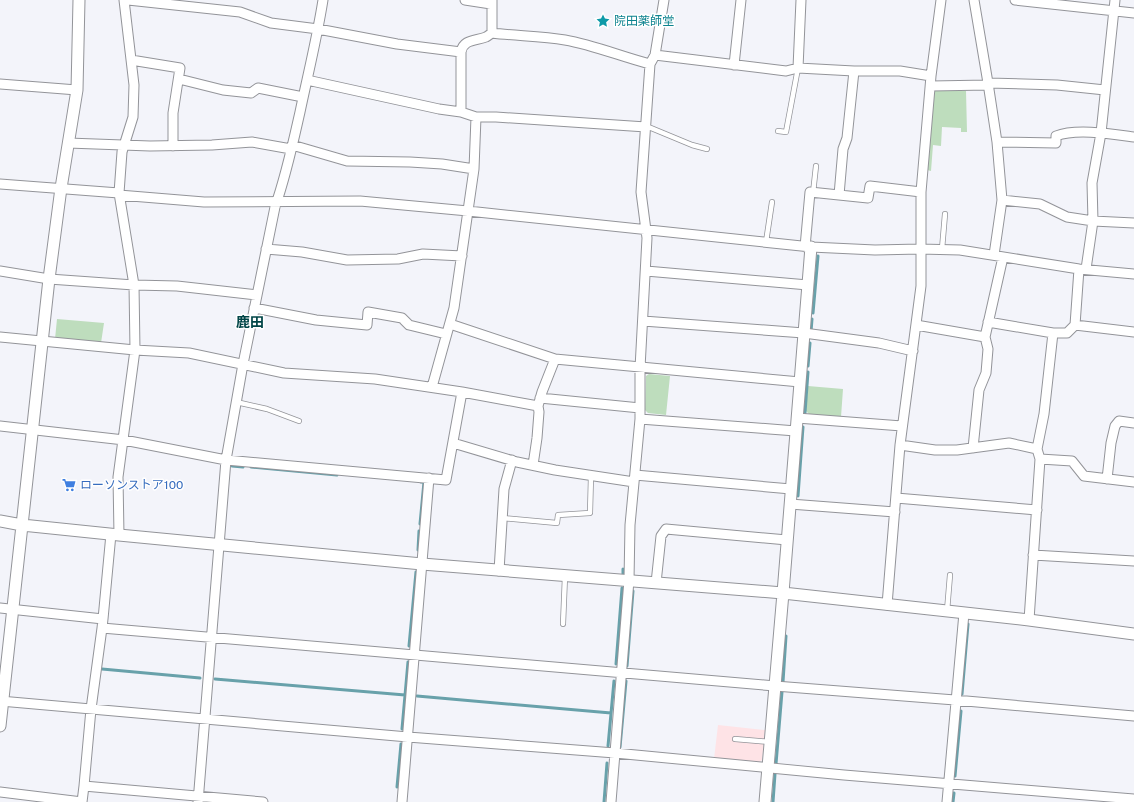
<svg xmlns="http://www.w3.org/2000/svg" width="1134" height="802" viewBox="0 0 1134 802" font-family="'Public Sans','Noto Sans JP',sans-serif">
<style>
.industrial{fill:#fee3e6}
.green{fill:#beddbd}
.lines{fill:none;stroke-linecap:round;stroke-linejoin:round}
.stream{stroke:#68a1aa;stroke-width:3}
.service-casing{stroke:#939499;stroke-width:6}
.minor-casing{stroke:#939499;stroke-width:11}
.tertiary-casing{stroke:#939499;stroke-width:13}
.service{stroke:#fff;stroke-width:4.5}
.minor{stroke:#fff;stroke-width:9}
.tertiary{stroke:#fff;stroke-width:11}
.labels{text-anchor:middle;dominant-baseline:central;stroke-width:3;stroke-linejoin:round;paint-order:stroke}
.culture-label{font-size:12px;fill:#0d838f;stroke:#fff;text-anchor:start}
.shop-label{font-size:12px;fill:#366cbe;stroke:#fff;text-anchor:start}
.quarter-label{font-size:14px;font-weight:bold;fill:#014547;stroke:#fff}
</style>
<rect width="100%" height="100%" fill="#f3f4fa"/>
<path class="industrial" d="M718,725l47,5 -3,30 -4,3 -44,-4z"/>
<path class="green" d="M934,91h32l1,41h-6v-4l-19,-1 -1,19 -8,-1 -2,26 -4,-1z
M57,319l47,4 -3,20 -46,-4z
M649,374l21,2 -4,39 -18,-2 -3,-3 1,-34z
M808,386l35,3 -2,28 -32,-3 -3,-3z"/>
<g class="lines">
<path class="stream" d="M813,313l5,-57
M811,332l1,-13
M808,366l2,-23
M805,413l3,-41
M232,466l11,1
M251,467l86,8
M798,496l5,-69
M420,524l4,-42h-3
M418,550l1,-19
M623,574v-5
M409,646l7,-74
M616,664l6,-76
M627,666l6,-75
M102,669l98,9
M215,679l190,16
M783,682l3,-46
M962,694l6,-70
M417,696l194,17
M402,729l6,-67
M608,746l6,-65
M620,747l6,-66
M776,764l6,-72
M955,776l6,-65
M397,787l4,-43
M604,802l3,-39
M773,802l2,-28
M953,802l1,-9"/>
<g class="service-casing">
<path id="service" d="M646,127l5,1 41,17 15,4
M778,131l8,1 12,-64
M813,193l3,-27
M766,242l6,-40
M942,249l3,-35
M236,402l31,7 32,12
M502,518l55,5 1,-8 32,-2 1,-37
M947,611l3,-36
M563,624l2,-48
M735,739l35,3"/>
</g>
<g class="minor-casing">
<path id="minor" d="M128,0l112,12 31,11 47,6 79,15 64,8
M465,0l26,4
M492,0v33
M974,0l14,83 9,59 5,58 -8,55
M1015,0l119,13
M655,55l131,16 12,-3 56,3h46l31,5
M131,60l49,8 -7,45v33
M734,65l7,-65
M798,68l3,-68
M179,79l44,11 28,3 7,-5 45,9
M307,80l132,29 22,3
M988,83l69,2 48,5
M0,84l77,6
M931,86l57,-1
M646,127l-150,-10h-20l-15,-5v-60c2,-13 15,-11 25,-15 2,-1 4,-3 6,-4 24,3 49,3 73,7 29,5 57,17 85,24
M997,142l59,1v-7c20,-8 56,-2 78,1
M68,143l82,3 62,-1 40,-3 39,7
M292,145l55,16 63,1 32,2 32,5
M0,184l119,9
M119,195l85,7 156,-1 108,10 343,36 64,3 45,-1 40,1 119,19 55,5
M839,195l29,3 2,-12 51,6
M1002,200l38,4 27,13 26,4 41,2
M805,247l5,-55 29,3 4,-46 4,-11 7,-67
M266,249l36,3 45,8 51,-1 25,-5 39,2
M1086,269l7,-48 -1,-38 9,-50 14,-133
M0,271l49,8 85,6 43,1 80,9
M646,271l162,14
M254,308l62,12 51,5 1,-13 34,6 7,7 37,9
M643,321l161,12 75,10 34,8
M988,322l65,11h14l8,-8 4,-56
M450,324l105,35 245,23
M916,325l69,12
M1075,325l59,7
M0,337l135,13 54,3 95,20 91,6 87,13 76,14
M432,387l22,-79 20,-139 2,-52
M540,398l100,10
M797,418l105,8
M640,419l156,12
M0,426l124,14 102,20 220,20 16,-88
M453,443l64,19 38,8 79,12
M900,445l35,5h22l52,-7 28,6
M973,448l6,-58 7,-17 2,-24 -3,-12 18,-80
M1040,459l32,2 12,15 50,6
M533,465l4,-27 2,-26 -1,-6 4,-14 13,-33
M635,475l156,14
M1107,479l4,-36 4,-17 4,-5 15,2
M896,498l141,12
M790,504l105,8
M119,535l-1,-58 17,-127 -1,-65 -15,-92 3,-41 11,-35 1,-32 -10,-85
M1033,555l101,6
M499,571l5,-82 8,-29
M656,583l5,-47 5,-7 121,11
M887,605l13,-160 21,-159v-94l10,-116 10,-76
M0,608l103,11 -1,9 673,58 180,14 179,16
M103,619l8,-85
M1029,620l11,-161 -3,-10 7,-35 9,-81
M0,701l408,36 207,16 229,22 290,24
M84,786l7,-77 11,-81
M0,792l82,10 2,-16 179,16
M198,802l28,-342 17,-96 32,-157c11,-31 18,-64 25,-95 8,-38 17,-74 23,-112
M402,802l27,-324
M611,802l18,-222 1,-55 10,-106v-51l7,-130 -6,-46 9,-128 5,-9 9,-55
M947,802l17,-189"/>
</g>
<g class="tertiary-casing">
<path id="tertiary" d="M0,521l22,4 97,10 303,29 361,29 246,27 105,14
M0,726l49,-447 12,-91 16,-98 2,-90
M765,802l18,-209 28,-346"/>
</g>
<use href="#service" class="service"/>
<use href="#minor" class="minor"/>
<use href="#tertiary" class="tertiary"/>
</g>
<defs>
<g id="sight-bare" transform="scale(1.08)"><path d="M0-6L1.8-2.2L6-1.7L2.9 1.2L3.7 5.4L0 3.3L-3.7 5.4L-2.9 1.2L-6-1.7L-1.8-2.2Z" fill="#0f9aa8" stroke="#fff" stroke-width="2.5" paint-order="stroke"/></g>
<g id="supermarket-bare" transform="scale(1.08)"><path d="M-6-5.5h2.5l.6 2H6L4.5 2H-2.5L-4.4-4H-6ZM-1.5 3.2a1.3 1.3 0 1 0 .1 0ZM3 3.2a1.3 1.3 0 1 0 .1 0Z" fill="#3f7fe0" stroke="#fff" stroke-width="2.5" paint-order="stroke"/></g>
</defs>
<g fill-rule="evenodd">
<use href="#sight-bare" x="603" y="21"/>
<use href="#supermarket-bare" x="69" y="485"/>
</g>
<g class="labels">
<g class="culture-label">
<text x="614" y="21">院田薬師堂</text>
</g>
<g class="shop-label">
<text x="80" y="485">ローソンストア100</text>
</g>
<g class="quarter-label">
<text x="250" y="322">鹿田</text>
</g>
</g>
</svg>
